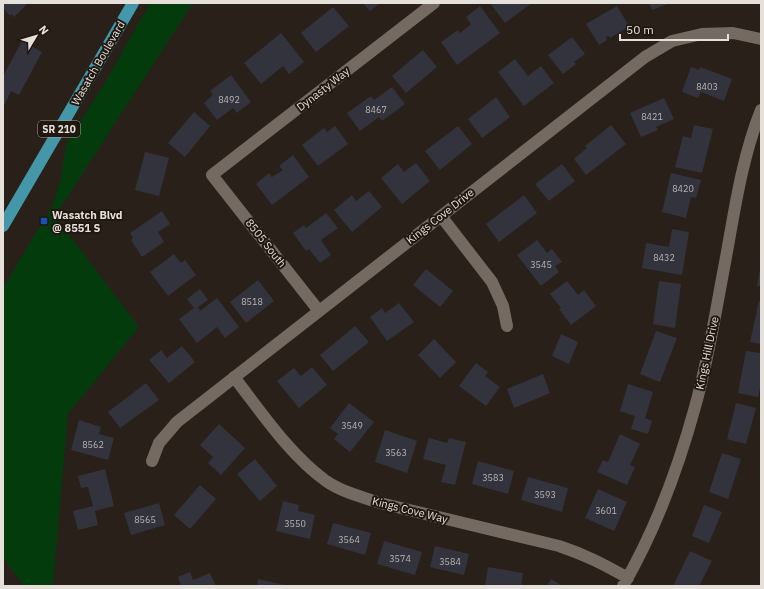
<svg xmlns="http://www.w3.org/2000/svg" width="764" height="589" viewBox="0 0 764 589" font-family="'IBM Plex Sans',sans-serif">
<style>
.green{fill:#033b0d}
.building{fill:#33333d}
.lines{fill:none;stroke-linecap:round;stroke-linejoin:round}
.street{stroke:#746a62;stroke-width:12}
.primary{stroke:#4496a9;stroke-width:12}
.transit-dot{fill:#1a4fb4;stroke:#1f1710;stroke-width:1.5}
.labels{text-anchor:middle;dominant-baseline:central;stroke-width:4;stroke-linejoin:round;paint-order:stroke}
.number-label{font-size:9px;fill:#b9b5b4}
.shield{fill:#1f1710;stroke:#aaa49e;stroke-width:1}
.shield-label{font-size:10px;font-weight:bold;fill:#e6e0db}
.street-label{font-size:11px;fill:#e6e0db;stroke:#1f1710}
.poi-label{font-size:11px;font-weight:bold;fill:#e6e0db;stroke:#1f1710;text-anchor:start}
</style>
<rect width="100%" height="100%" fill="#292019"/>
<path class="green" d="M150,3h43l-138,213 84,111 -71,87 -15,172h-29l-21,-28v-270l50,-84 8,-26 5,-33 41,-66z"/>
<path class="building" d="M3,3h25l-14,14 -3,-3 -1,2 -6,-7 -1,1z
M363,3h17l-10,8z
M490,3h42l-27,20z
M649,3h21l-18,7z
M480,6l20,27 -43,32 -16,-23 17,-12 2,3 11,-9 -5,-7z
M617,6l12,20 -19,12 -1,-2 -3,1 1,3 -8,5 -13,-21z
M333,7l16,19 -33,26 -15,-19z
M281,33l23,29 -15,12 -6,-8 -22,18 -17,-21z
M572,37l13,17 -11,8 2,2 -13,10 -15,-19z
M22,41l20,11 -23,43 -8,-4 -6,13 -2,-1v-27z
M423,50l14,17 -31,26 -14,-17z
M515,59l13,17 13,-10 13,17 -30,23 -26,-34z
M691,67l8,3 1,-3 32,12 -8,22 -23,-9 -3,6 -16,-6z
M231,75l20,27 -14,11 -4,-5 -16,12 -13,-17 9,-8 -3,-4z
M392,87l13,17 -23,17 -3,-4 -19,14 -13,-18 24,-17 3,4z
M496,97l14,20 -28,21 -14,-19z
M664,98l10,21 -18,8 2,3 -17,7 -11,-24z
M194,112l16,14 -25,31 -17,-14z
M611,125l15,19 -40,31 -12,-16 13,-11 -2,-2z
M694,125l19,4 -11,44 -27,-6 8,-31 8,2z
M335,126l13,18 -30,22 -16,-21 22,-17 3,4z
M458,126l14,18 -32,26 -15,-19z
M145,152l24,6 -10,38 -24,-6z
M293,155l16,22 -37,28 -16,-21 13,-11 3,4 11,-7 -4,-4z
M416,163l14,18 -28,23 -21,-26 17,-14 6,8z
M562,164l13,17 -26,20 -14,-17z
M671,173l30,7 -5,18 -5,-1 -5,21 -24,-6z
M369,191l13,16 -30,25 -18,-22 18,-15 4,6z
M524,195l13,18 -38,29 -13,-18z
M162,211l8,13 -12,8 6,10 -22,15 -11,-17 2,-2 -3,-5z
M326,213l12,15 -17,12 10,15 -11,8 -11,-14 -3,2 -13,-18 11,-8 2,3z
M672,229l17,3 -7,43 -40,-7 4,-25 23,4z
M537,240l10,13 5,-4 10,13 -7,4 4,6 -18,14 -24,-31z
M174,254l7,9 4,-3 11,15 -28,21 -18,-24z
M426,269l27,22 -13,16 -27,-22z
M760,269h1v17h-4z
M258,280l16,21 -28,22 -16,-21z
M567,281l11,14 6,-5 12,16 -25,19 -12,-16 2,-1 -11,-14z
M659,281l22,3 -6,44 -22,-4z
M200,289l8,11 -10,7 2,4 17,-13 22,29 -14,11 -8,-11 -20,16 -18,-24 15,-11 -7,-9z
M759,301l2,1v42l-11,-2z
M399,303l15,19 -27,19 -17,-24 12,-9 3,5z
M355,326l14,16 -36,29 -13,-16z
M656,331l21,7 -17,44 -20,-8z
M561,334l17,8 -9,22 -17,-8z
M434,339l22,23 -16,16 -22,-23z
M182,346l13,16 -26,21 -20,-23 12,-10 6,8z
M746,351l15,2v30l-3,14 -20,-4z
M476,363l12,9 -3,4 15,11 -14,19 -27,-20z
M312,367l15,18 -28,23 -22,-27 17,-13 7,8z
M543,374l7,19 -36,15 -7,-19z
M146,383l13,17 -39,28 -12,-16z
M628,384l25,8 -8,26 7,3 -4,13 -17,-5 4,-13 -15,-5z
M349,403l25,19 -24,30 -16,-13 4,-5 -8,-6z
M736,403l20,5 -10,36 -19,-5z
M79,420l22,7 -2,7 15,4 -6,22 -37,-10z
M219,424l26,24 -24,27 -13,-12 5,-6 -13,-12z
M385,430l32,11 -10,32 -32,-11z
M620,434l20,10 -10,21 5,2 -8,18 -30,-13 6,-12 5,2z
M429,438l18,5 2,-5 17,4 -11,43 -14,-3 5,-17 -23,-6z
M722,453l19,6 -13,40 -19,-7z
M255,459l22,27 -17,15 -23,-27z
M478,461l36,10 -6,23 -36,-10z
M105,469l9,37 -19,5 3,14 -20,5 -5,-19 20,-5 -5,-19 -7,1 -3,-12z
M528,477l40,11 -6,24 -41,-12z
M200,485l16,14 -26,30 -16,-14z
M598,489l29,13 -13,29 -29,-13z
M283,501l16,4 -1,6 17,4 -5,24 -34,-8z
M159,503l6,22 -34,10 -7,-22z
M704,505l18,7 -13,31 -17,-7z
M333,523l38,10 -6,22 -38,-11z
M384,541l38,11 -7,23 -38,-11z
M435,546l34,8 -5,21 -34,-8z
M690,551l22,10 -13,25h-26z
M488,567l35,6 -2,13h-36z
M190,572l3,8 17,-7 6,13h-35l-3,-9z
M258,579l27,6v1h-28z
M551,579l12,7h-16z"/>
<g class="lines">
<path class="street" d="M441,216l51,66 11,24 4,20
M319,311l-107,-136 222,-172
M234,377c28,36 55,77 92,104 16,11 36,16 54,22l179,43c27,9 44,18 69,32
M152,461l7,-18 18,-21 468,-365 27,-16 30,-7 31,-1 28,6
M623,586c32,-55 55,-117 72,-179 13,-45 20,-92 29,-139 10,-53 17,-108 37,-158"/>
<path class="primary" d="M3,226l130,-223"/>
</g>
<rect class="transit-dot" x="40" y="217" width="8" height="8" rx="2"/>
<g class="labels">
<g class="number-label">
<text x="707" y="86">8403</text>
<text x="229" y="99">8492</text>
<text x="376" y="109">8467</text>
<text x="652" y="116">8421</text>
<text x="683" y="188">8420</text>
<text x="664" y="257">8432</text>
<text x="541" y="264">3545</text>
<text x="252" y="301">8518</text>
<text x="352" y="425">3549</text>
<text x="93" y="444">8562</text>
<text x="396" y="452">3563</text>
<text x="493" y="477">3583</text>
<text x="545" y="494">3593</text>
<text x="606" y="510">3601</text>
<text x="145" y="519">8565</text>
<text x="295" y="523">3550</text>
<text x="349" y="539">3564</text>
<text x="400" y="558">3574</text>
<text x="450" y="561">3584</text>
</g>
<rect class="shield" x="38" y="121" width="42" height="16" rx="3"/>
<g class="shield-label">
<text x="59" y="129">SR 210</text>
</g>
<g class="street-label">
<text transform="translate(98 63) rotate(-60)">Wasatch Boulevard</text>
<text transform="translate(323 89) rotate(-38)">Dynasty Way</text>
<text transform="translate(440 216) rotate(-38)">Kings Cove Drive</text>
<text transform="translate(266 243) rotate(52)">8505 South</text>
<text transform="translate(707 353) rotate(-78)">Kings Hill Drive</text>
<text transform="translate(410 510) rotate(14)">Kings Cove Way</text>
</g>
<g class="poi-label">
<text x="52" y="215">Wasatch Blvd<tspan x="52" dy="13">@ 8551 S</tspan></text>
</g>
</g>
<rect width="764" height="589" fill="none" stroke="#e6e0db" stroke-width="8"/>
<g transform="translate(36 36) rotate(52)" stroke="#1f1710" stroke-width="3" paint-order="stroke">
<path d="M0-3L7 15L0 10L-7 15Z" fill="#e6e0db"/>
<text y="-6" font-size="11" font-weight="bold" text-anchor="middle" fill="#e6e0db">N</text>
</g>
<path d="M620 34v6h108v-6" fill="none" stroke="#e6e0db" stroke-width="2"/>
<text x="626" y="34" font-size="12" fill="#e6e0db" stroke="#1f1710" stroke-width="3" paint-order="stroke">50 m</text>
</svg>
